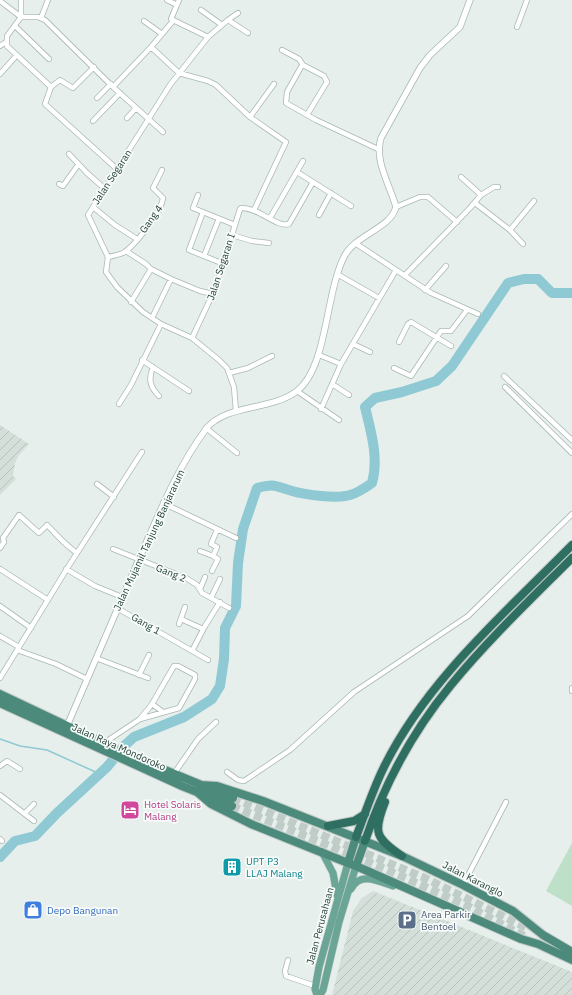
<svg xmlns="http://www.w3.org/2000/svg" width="572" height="995" viewBox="0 0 572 995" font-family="'IBM Plex Sans',sans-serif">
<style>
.industrial{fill:url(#industrial-furrows)}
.green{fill:#bfe0c8}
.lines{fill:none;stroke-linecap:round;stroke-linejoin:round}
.stream{stroke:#8ec9d4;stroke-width:1.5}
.river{stroke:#8ec9d4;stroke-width:10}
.trunk-tunnel{stroke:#bfccc8;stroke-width:8;stroke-dasharray:8 4;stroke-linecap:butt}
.minor-casing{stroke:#a8b8b2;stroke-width:6}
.tertiary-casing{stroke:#a8b8b2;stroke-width:7}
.primary-casing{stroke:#c2cac8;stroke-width:8}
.trunk-casing{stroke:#c2cac8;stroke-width:10}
.motorway-casing{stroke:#c2cac8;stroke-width:10}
.minor{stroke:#fff;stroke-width:4.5}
.tertiary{stroke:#fff;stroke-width:5.5}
.primary{stroke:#6aa596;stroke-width:7}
.trunk{stroke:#4c8a7c;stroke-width:8}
.motorway{stroke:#2f6f62;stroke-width:8}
.labels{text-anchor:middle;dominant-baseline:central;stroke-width:3.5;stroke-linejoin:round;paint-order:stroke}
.street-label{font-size:10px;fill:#24423a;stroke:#f7fbf9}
.hotel-label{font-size:10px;fill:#b23c85;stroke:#f7fbf9;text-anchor:start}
.culture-label{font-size:10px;fill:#0d838f;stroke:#f7fbf9;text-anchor:start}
.shop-label{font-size:10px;fill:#366cbe;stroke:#f7fbf9;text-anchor:start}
.service-label{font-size:10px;fill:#4e5e75;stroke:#f7fbf9;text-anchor:start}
</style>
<defs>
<pattern id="industrial-furrows" width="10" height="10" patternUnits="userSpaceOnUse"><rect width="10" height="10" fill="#d4dfda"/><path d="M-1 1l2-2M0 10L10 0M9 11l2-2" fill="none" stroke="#b6c1bc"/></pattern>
</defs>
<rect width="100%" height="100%" fill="#e6efeb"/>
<path class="industrial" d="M0,425l29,19 -10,11 -4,8 -2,13 3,3 -16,16z
M373,891l199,81v23h-240l21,-84 9,-13z"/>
<path class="green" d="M572,843v63l-26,-15z"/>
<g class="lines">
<path class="stream" d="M0,739l20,7 27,4 53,24"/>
<path class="river" d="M0,857l15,-16 20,-5 22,-23 50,-46 18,-22 9,-8 50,-20 28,-18 8,-13 4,-27 1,-31 11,-22 2,-43 5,-34 14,-41c19,-5 17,-2 35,3 14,4 45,8 58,4 8,-2 15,-7 22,-12 7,-25 -1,-51 -7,-76l10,-9 27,-6 34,-11 16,-15 56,-83 16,-4h14l14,14h20"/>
<path class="trunk-tunnel" d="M233,798l192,80 102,50
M232,806l137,56 97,43 58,31"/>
<g class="minor-casing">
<path id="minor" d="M21,0v17l-14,19v10l44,41
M167,0l10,5
M179,0l-8,19 37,18
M0,1l21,16
M201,10l21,15
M21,17h17l7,3 68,67 50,45
M41,18l7,-18
M228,20l10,-7
M144,21l18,13
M15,26l34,33
M517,27l10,-27
M0,46l6,-4
M151,47l28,26 29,8 8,4 34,32 24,-33
M282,50l17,9 4,6
M94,67l-21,21 -13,-8 -9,7 -6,17 73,66
M0,74l16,-18
M113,87l38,-40 22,-26
M97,98l14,-14
M307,115l20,-33 -3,-6 -21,-11 -2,2 -14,25 -1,11 30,17 64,30
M250,117l36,25 -32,68
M127,118l9,-10
M93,121l27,-28
M69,154l18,19 18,16
M297,172l54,34
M461,177l20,18
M59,184l4,2 15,-21
M198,195l-5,13 42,17
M475,203l35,27 13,14
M93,207l22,18 22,14
M396,207l24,-10h8l29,25
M203,212l-14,38 35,14
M319,215l12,-22
M270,218l33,-57
M510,230l24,-29
M232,235l20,6 17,2
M355,243l76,50 47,21
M126,251l20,13 5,5
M204,256l14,-35
M108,257c5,-1 10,-2 15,-4 12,-7 38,-41 40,-55l-10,-10 9,-18
M337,274l42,24
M405,275l65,-67 11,-13 13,-8h4
M425,290l21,-24
M131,302l20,-33 20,10
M152,318l19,-39 29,12 13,3
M192,338l23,-49 25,-80 1,-1c17,-1 36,20 48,16l24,-42
M399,342l9,-18 3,-2 40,24
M353,344l17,8
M319,355l22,9
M142,360l47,31
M153,367c-5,12 -3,20 6,29
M394,368l17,8 30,-45h10l16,-21
M229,373l19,-5 24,-12
M504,376l68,64
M332,384l17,11
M505,387l67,66
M297,391l42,29
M119,404l12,-19 30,-61
M321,409l20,-45 55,-94
M236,411l-2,-24 -7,-19 -8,-8 -27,-22 -31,-14 -18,-12 -26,-25 -11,-15 2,-15 -20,-42 82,-130 38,-48 20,-17 20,13
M206,428l31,25
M97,484l17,13
M163,503l73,35
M0,548l4,-6 -1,-4 16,-23 20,18 8,-8c11,11 17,19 30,28
M113,549l73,29 11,7 5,8 27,15
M200,551l13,5
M0,569l48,31
M66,569l29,17 27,11
M212,571l6,-12 -5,-3 4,-9 -6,-3 6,-14
M200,589l5,-12
M211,598l9,-19
M0,606l31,22
M117,608l91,52
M181,619l22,10
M179,624l6,-17
M0,636l19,11
M17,650l39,14 31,15
M192,651l13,-25 15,-24
M96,658l52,20
M139,675l10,-20
M0,678l68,-111 74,-115
M572,688v3
M152,704l11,8
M104,743l36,-24 39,-11 16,-29v-4l-17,-9h-4l-22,38 -12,15
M0,766l7,-5 13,8
M227,772l11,8 6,1 46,-31 64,-58 114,-76 104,-102
M173,775l25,-36 18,-17
M0,795l34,26
M25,813l9,-9
M0,839l2,2
M463,885l43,-83
M288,960l-3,11 1,5 29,10"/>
</g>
<g class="tertiary-casing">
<path id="tertiary" d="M67,726c24,-56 48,-112 72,-167 20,-45 38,-91 67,-130 19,-25 65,-18 91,-38 31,-24 28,-99 48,-136 11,-20 46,-27 51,-48 -6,-22 -22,-46 -15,-69l39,-70 10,-13 30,-28 10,-27"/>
</g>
<g class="primary-casing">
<path id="primary" d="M322,852l11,21 4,22
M351,889c9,-18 27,-8 42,-3
M317,995l-2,-6 4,-22 29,-104
M320,995l3,-5 16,-68 17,-56"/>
</g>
<g class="trunk-casing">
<path id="trunk" d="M0,694l131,62 102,42
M0,703l182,83 50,20
M200,785l17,1 46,15 139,55 61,29 50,26 30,24 29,17
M197,792l14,12 40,20 112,45 158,70 17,5 34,16
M348,863l8,-26
M356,866l9,-25"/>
</g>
<g class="motorway-casing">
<path id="motorway" d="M385,802c-12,30 -10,36 17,54
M328,826l26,-5 11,-7
M356,837c9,-23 17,-48 28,-70 42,-86 122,-155 188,-222
M365,841c19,-56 48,-110 86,-156 37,-45 80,-86 121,-127"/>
</g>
<use href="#minor" class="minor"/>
<use href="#tertiary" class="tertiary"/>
<use href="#primary" class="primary"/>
<use href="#trunk" class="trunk"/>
<use href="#motorway" class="motorway"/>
</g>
<defs>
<g id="hotel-square" transform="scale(1)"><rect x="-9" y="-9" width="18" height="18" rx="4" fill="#d1479c" stroke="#f7fbf9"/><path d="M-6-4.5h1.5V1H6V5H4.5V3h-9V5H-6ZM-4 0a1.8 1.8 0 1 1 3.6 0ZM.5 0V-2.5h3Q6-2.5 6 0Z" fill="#fff"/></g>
<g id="building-square" transform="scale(1)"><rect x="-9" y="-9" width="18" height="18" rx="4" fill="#0f9aa8" stroke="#f7fbf9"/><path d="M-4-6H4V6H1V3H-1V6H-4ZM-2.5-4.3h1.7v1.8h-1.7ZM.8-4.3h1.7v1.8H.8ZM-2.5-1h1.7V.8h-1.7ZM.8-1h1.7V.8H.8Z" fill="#fff"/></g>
<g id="shop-square" transform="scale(1)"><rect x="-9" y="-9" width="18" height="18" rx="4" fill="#3f7fe0" stroke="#f7fbf9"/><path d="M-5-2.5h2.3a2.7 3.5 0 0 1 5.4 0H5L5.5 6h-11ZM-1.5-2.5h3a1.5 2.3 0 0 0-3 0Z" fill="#fff"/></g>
<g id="parking-square" transform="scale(1)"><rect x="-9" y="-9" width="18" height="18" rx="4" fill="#5c6f8a" stroke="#f7fbf9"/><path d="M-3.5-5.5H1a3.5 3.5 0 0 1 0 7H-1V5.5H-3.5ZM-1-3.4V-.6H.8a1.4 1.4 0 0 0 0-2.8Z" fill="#fff"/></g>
</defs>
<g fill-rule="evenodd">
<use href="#hotel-square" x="130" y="810"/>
<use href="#building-square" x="232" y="867"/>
<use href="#shop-square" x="33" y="910"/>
<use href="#parking-square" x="407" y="920"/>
</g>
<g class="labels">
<g class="street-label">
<text transform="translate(112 177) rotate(-57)">Jalan Segaran</text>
<text transform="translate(151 219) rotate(-55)">Gang 4</text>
<text transform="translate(221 267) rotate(-72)">Jalan Segaran I</text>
<text transform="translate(149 540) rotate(-65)">Jalan Mujamil Tanjung Banjararum</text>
<text transform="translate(171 573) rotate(22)">Gang 2</text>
<text transform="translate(146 624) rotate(30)">Gang 1</text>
<text transform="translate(119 747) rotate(24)">Jalan Raya Mondoroko</text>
<text transform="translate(473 879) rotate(27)">Jalan Karanglo</text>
<text transform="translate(320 926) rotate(-75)">Jalan Perusahaan</text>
</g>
<g class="hotel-label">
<text x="144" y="804">Hotel Solaris<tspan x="144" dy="12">Malang</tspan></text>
</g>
<g class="culture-label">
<text x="246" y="861">UPT P3<tspan x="246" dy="12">LLAJ Malang</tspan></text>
</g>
<g class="shop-label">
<text x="47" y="910">Depo Bangunan</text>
</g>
<g class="service-label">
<text x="421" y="914">Area Parkir<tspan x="421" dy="12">Bentoel</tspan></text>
</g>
</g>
</svg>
